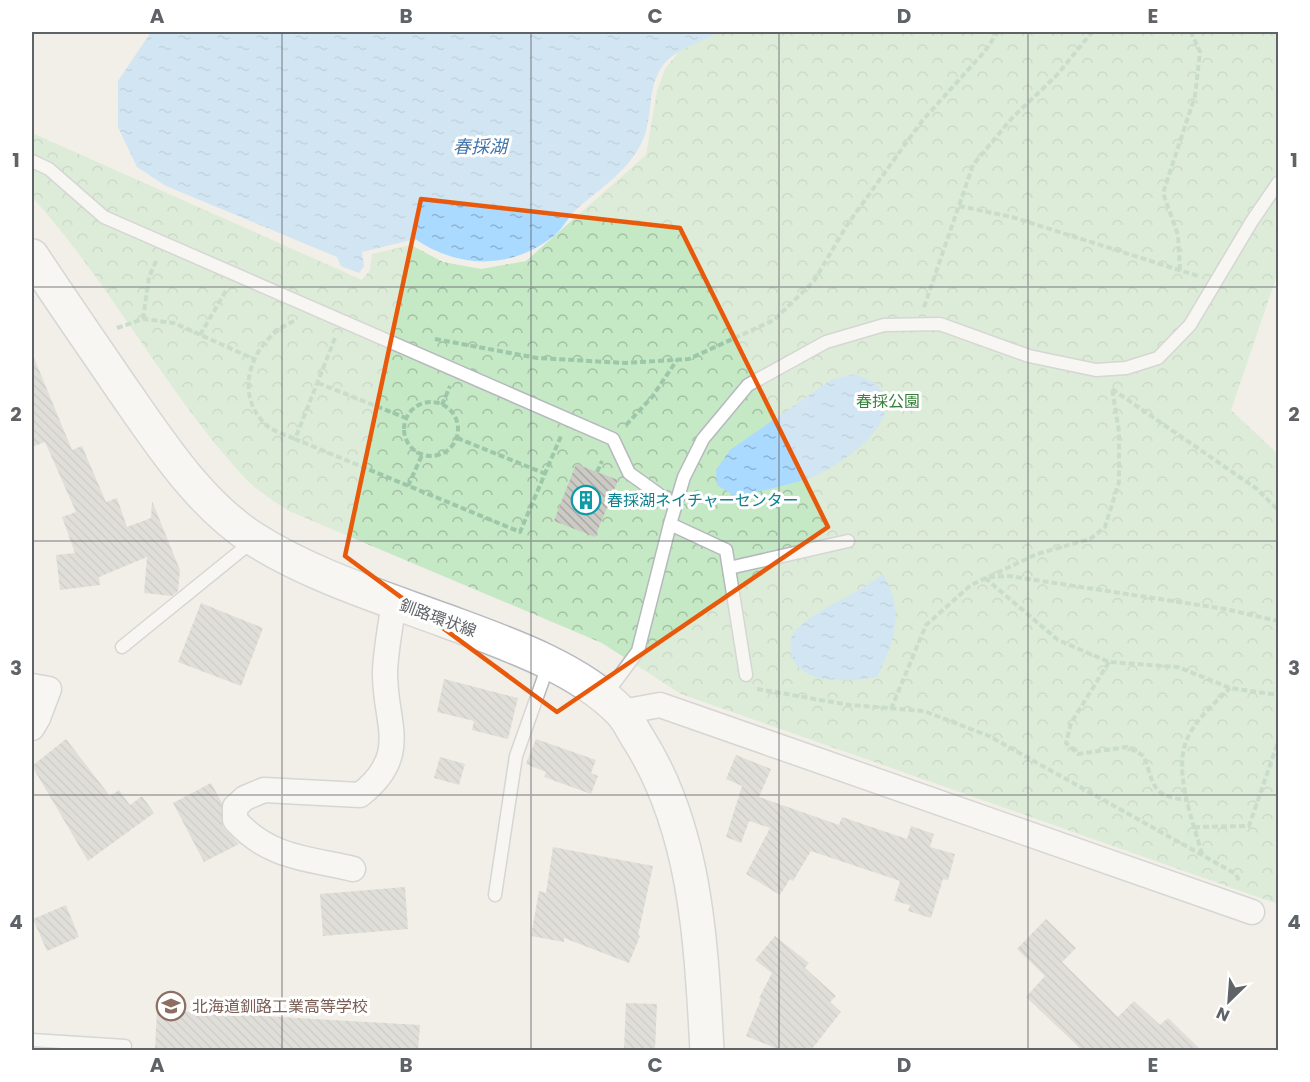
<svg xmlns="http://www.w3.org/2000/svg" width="1310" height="1082" viewBox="0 0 1310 1082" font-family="Poppins,'Noto Sans JP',sans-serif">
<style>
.park{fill:url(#park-crowns)}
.water{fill:url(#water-ripples)}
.building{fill:url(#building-back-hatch)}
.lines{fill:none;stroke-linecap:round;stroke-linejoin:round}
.lane-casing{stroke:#b5b8bc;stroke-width:15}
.street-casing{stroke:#b5b8bc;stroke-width:27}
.secondary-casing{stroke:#b6babf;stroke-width:36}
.path{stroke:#9cc7a9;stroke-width:4;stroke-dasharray:6 3;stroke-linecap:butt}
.lane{stroke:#fff;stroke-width:12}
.street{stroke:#fff;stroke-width:24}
.secondary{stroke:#fff;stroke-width:33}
.marked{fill:none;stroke:#e8590c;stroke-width:4.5;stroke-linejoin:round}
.grid{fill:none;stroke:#5f6368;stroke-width:1.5;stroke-opacity:0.55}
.labels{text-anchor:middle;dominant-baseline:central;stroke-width:6;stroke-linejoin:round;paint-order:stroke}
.park-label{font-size:16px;fill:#348238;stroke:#fff}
.culture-label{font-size:16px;fill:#0d838f;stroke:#fff;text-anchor:start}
.street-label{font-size:16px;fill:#5f6368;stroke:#fff}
.education-label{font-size:16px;fill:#785e54;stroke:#fff;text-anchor:start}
.water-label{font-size:18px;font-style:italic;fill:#4174aa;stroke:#fff}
.neatline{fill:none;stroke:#5f6368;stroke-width:2}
.grid-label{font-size:20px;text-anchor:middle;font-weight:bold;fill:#5f6368}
</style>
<defs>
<pattern id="park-crowns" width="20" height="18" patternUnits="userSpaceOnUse" patternTransform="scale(1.5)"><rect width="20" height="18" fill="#c5e8c5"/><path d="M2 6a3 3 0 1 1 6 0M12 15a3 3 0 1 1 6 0" fill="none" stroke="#a3c0a4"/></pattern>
<pattern id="water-ripples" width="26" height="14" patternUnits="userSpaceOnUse" patternTransform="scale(1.5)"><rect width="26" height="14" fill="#aadaff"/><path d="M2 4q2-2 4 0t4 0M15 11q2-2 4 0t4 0" fill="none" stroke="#8eb4d2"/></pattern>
<pattern id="building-back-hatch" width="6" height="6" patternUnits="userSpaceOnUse" patternTransform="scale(1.5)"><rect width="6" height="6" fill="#cccac5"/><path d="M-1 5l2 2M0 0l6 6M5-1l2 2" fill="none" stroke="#a9a8a4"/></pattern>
</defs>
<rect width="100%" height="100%" fill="#f1efe8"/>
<path class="park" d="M695,32h583v240l-47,138 47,44v450l-597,-210 -79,-51 -313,-132c-15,-10 -32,-20 -44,-33 -80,-87 -134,-194 -213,-281v-64l330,147 8,-10 2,-16 39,-9 32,17 38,7 45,-8 120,-106 11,-64 8,-22z"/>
<path class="water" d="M151,32h568c-17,10 -42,16 -55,32 -18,22 -10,53 -22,78 -14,29 -40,45 -63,65 -10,8 -15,20 -24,28 -43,35 -96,34 -140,4l-53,13 2,14 -5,7 -18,-7 -4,-9 -171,-71 -29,-19 -19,-40v-46z
M854,374l20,8 13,14c1,35 -35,59 -62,75 -19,11 -68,21 -90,25l-18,-11 -1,-15 14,-20 101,-70z
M883,574c22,38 12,65 -6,103 -25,4 -76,10 -86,-23 -1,-6 0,-14 1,-20 25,-27 62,-37 91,-60z"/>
<path class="building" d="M32,353l40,97 10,-4 24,56 11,-4 10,29 24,-9 1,-17 28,69 -2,21 -6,5 -28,-3 3,-36 -48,20 1,8 -40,5 -4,-35 19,-2 -13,-36 14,-5 -31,-70 -13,5z
M576,464l42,16 -23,57 -41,-16z
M201,603l62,25 -22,58 -63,-24z
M444,679l74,19 -10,41 -36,-9 2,-9 -37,-9z
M66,739l44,57 9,-6 11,15 12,-9 12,17 -66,48 -56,-95z
M536,739l60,21 -5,13 7,3 -7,18 -47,-17 2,-5 -20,-8z
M736,755l35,14 -12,28 80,28 3,-8 65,22 4,-13 23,8 -4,13 25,7 -7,26 -5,-1 -12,39 -23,-7 2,-6 -16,-4 6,-20 -89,-30 -18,30 -3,-2 -10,16 -34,-21 24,-46 -21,-7 -8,22 -15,-6 16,-51 -16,-7z
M440,757l25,7 -6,21 -25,-7z
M211,783l11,20v23l17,18 -35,18 -31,-59z
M553,847l100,19 -15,69 2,1 -11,27 -65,-25v4l-33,-6 8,-45 7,2z
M405,887l3,42 -85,7 -3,-42z
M66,905l13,32 -32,14 -14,-32z
M1046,919l30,29 -14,14 56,55 16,-16 26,24 8,-7 33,32h-119l-56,-53 19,-21 -28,-27z
M775,936l34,27 -4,5 31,28 -6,6 11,10 -30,38h-31l-34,-14 15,-37 -2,-1 13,-25 -17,-13z
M626,1003l31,1 -2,46h-31z
M157,1010l263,15 -2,25h-263z"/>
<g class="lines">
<g class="lane-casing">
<path id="lane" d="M32,161l17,8 55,48 509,222 16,34 46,33
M729,568l119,-27
M122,647l132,-107
M746,675l-20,-125 -56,-26 14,-47 19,-38 45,-54 78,-43 58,-17 56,-1 89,32 67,14 30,-2 32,-10 32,-33 62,-104 26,-38
M604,697l34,-46 32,-127
M495,895l21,-139 33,-93
M32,1040l93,6 -1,4"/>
</g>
<g class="street-casing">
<path id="street" d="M32,686l17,3 -11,29 -6,10
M622,712l38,-7 592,207
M353,869c-47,-11 -84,-11 -118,-49v-13l10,-9 19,-8 96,5c52,-41 24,-72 25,-124 1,-23 6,-47 9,-70"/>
</g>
<g class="secondary-casing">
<path id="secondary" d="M32,256c29,44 59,87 89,131 37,53 77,116 133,152 56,36 130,59 192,82 57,21 131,46 174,90 8,8 13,20 19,29 58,92 62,205 68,310"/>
</g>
<path class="path" d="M959,206l53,11 186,59
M1180,270l-2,-35 -15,-42 32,-97 5,-44 -9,-20
M924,307l49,-142 39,-47 45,-43 35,-43
M143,319l6,-42 8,-18
M294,321c-40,17 -63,69 -29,103 7,7 21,11 30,15
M117,328l26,-9 31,4 80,36
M200,335l27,-46
M335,338l-40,101 225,93 41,-96
M435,339l102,19 88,5 64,-4 85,-39 40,-39 33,-56 75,-104 63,-70 13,-19
M318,383l88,35
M1112,389l145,100 21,21
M404 429a27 27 0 1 1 54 0a27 27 0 1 1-54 0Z
M442,405l8,-19
M626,425l26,-28 25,-37
M457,438l89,36
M597,472l5,-11
M408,486l14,-31
M989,577l20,-1 216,33 53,12
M985,578l73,62 51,22 69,5 52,21 48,7
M1109,662l-38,61 -5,20 12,11 49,-7 17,9c11,31 7,40 43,44
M757,689l93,16 74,6 65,25 247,138 3,7
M891,709l35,-84 45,-40 66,-31 53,-15 15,-12 14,-45v-50l-7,-44
M1194,827l55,-1 29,-84
M1202,854c-9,-33 -30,-84 -14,-117 9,-19 28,-35 42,-49"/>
<use href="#lane" class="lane"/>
<use href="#street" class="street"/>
<use href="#secondary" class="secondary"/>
</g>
<path d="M0 0H1310V1082H0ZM421,199l259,29 148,299 -271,185 -212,-156z" fill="#f1efe8" fill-opacity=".55" fill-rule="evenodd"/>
<path class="marked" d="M421,199l259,29 148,299 -271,185 -212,-156z"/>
<path class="grid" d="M282,32v1018M531,32v1018M779,32v1018M1028,32v1018M32,287h1246M32,541h1246M32,795h1246"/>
<defs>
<g id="building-ring" transform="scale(1.5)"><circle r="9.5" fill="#fff" stroke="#0f9aa8" stroke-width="1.5"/><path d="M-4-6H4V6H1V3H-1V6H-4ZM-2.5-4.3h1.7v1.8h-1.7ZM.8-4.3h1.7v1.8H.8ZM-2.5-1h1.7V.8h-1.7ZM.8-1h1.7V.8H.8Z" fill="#0f9aa8"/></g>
<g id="school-ring" transform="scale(1.5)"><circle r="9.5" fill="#fff" stroke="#8d6e63" stroke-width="1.5"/><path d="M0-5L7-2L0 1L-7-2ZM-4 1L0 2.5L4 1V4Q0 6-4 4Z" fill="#8d6e63"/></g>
</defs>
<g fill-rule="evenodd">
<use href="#building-ring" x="586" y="500"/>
<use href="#school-ring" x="171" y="1006"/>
</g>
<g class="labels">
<g class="park-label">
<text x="888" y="401">春採公園</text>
</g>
<g class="culture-label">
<text x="607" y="500">春採湖ネイチャーセンター</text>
</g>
<g class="street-label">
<text transform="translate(438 618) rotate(20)">釧路環状線</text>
</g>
<g class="education-label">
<text x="192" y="1006">北海道釧路工業高等学校</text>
</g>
<g class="water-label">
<text x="480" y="146">春採湖</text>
</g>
</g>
<rect width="1310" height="1082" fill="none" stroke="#ffffff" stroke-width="66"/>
<g transform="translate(1229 1001) rotate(205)" stroke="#ffffff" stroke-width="4.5" paint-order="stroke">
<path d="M0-4.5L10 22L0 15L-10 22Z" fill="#5f6368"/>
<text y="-9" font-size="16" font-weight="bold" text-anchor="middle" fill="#5f6368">N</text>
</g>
<rect x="33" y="33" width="1244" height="1016" class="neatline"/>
<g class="grid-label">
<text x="157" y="23">A</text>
<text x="406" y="23">B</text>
<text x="655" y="23">C</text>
<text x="904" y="23">D</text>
<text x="1153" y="23">E</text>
<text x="16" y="167">1</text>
<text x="1294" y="167">1</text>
<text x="16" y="421">2</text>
<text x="1294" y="421">2</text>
<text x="16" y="675">3</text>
<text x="1294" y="675">3</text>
<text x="16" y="929">4</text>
<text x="1294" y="929">4</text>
<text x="157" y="1072">A</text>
<text x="406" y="1072">B</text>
<text x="655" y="1072">C</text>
<text x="904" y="1072">D</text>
<text x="1153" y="1072">E</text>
</g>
</svg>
